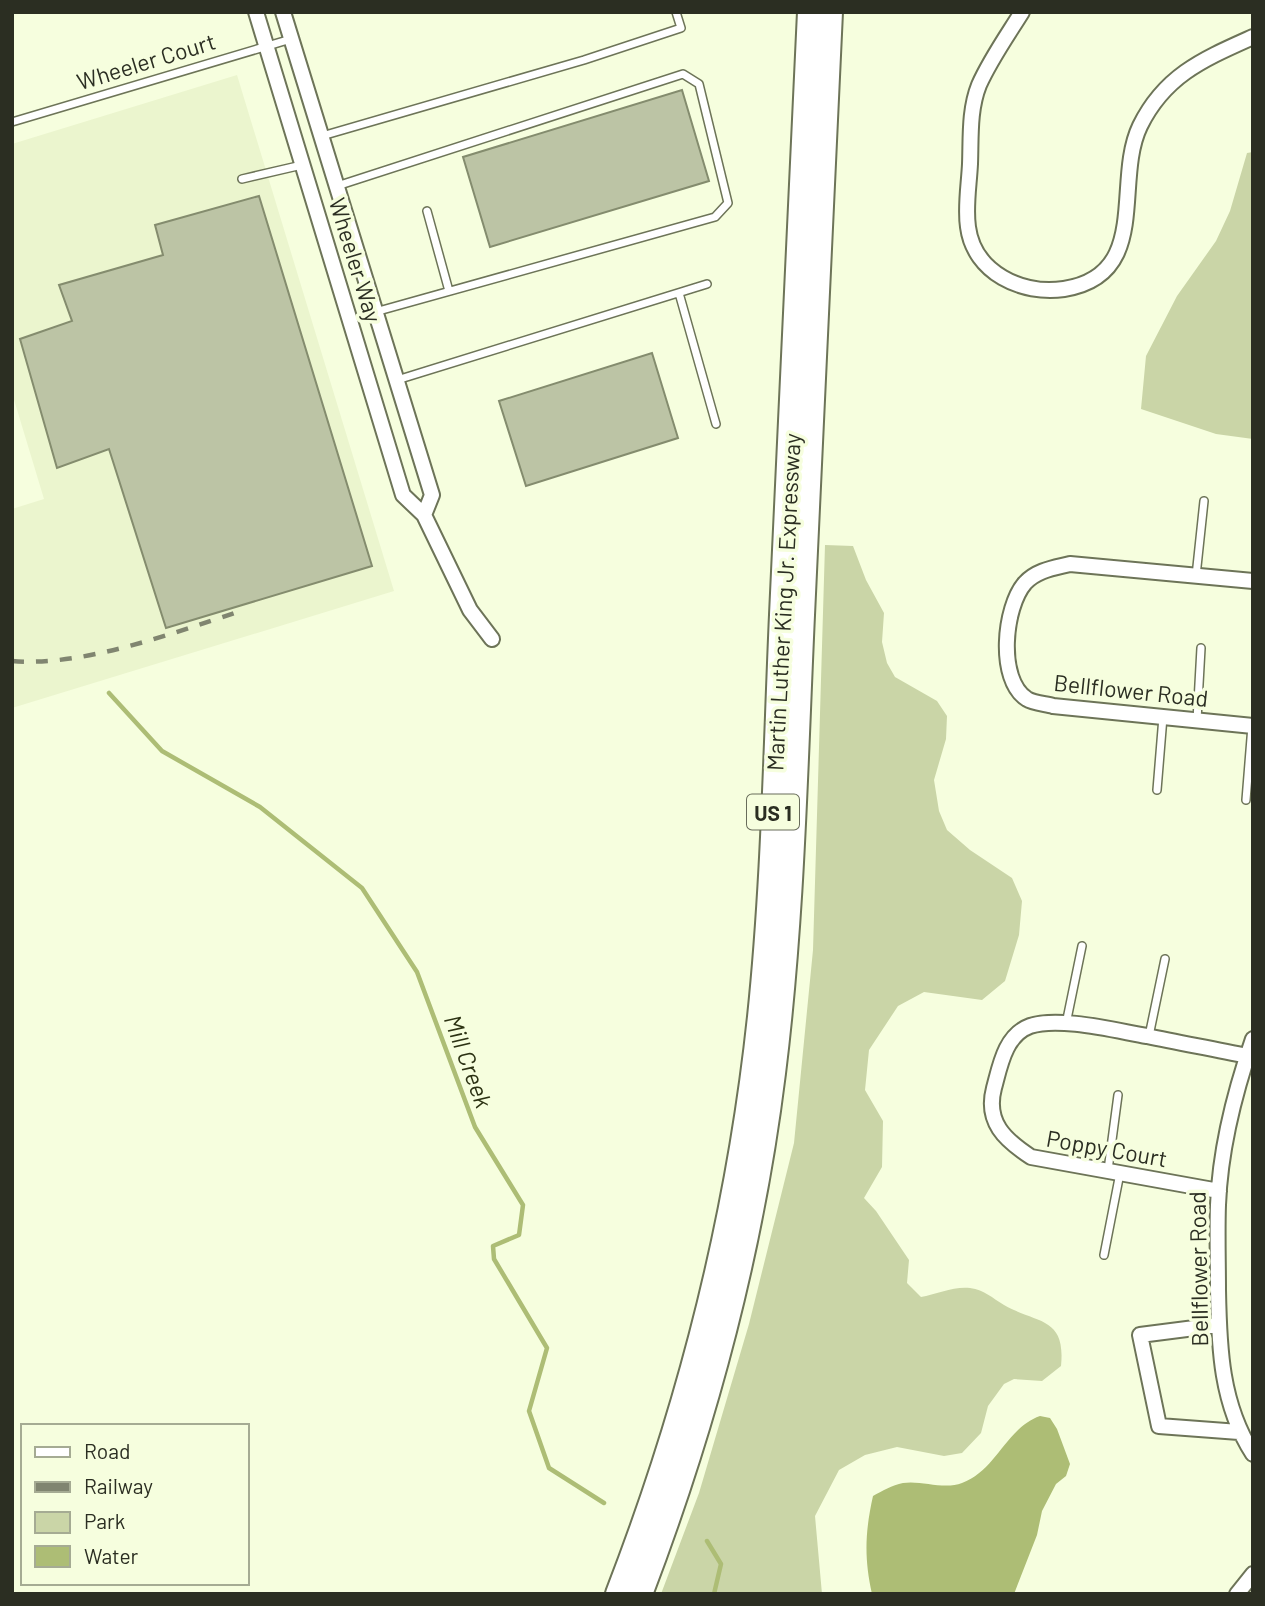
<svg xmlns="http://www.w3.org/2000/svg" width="1265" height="1606" viewBox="0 0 1265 1606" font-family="Barlow,sans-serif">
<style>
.built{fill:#ebf5ce}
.green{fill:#cad5a7}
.water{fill:#adbd75}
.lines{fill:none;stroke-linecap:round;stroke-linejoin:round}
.stream{stroke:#adbd75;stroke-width:4.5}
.building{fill:#bcc4a5;stroke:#848c6e;stroke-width:2}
.lane-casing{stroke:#6d7458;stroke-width:10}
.street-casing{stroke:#6d7458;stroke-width:18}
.highway-casing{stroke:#6d7458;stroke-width:28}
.lane{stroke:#fff;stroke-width:7}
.street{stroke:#fff;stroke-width:14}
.highway{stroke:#fff;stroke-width:24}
.rail{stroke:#808570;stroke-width:4.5;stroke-dasharray:12 12;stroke-linecap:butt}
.labels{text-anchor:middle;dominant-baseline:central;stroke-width:7;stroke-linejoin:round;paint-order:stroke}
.shield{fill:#f6fede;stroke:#686c5a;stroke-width:2}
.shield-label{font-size:21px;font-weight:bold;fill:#2b2e22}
.street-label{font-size:23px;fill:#2b2e22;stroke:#f6fede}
.water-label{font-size:24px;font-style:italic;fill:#2c3213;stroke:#f6fede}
</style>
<rect width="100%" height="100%" fill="#f6fede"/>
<path class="built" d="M237,75l157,516 -382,117v-199l32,-10 -32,-106v-249z"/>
<path class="green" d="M1253,152v287l-37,-5 -75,-25 5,-53 31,-60 39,-55 14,-30 17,-58z
M825,545l28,1 13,34 18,33 -2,29 5,21 8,14 42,24 10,15 -1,23 -12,41 5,31 8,19 23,20 42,28 10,23 -3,34 -14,46 -23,19 -58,-8 -26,14 -29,44 -4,40 18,31 -1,46 -18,31 12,13 33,49 -2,23 14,14c15,-3 34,-11 49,-9 15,2 22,10 34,17 33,19 62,11 57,61l-19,15 -28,-2 -10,5 -16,22 -7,27 -19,20 -18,3 -47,-9 -32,8 -26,15 -24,46 7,78h-161l38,-101 50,-169 45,-181 19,-193z"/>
<path class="water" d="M1040,1416l10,2 7,11 13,35 -4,12 -10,8 -14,27 -5,24 -23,59h-142c-8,-36 -7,-62 1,-98 9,-5 19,-11 30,-13 18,-3 41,7 59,0 34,-12 44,-55 78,-67z"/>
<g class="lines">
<path class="stream" d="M109,693l53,58 98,56 102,81 55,84 58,155 48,78 -4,30 -26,11 1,13 53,89 -18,63 20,57 55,35
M707,1541l14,23 -7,30"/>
</g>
<path class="building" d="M682,90l27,91 -219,66 -27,-90z
M259,196l113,370 -206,62 -57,-179 -52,19 -37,-129 52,-18 -13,-36 104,-30 -8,-30z
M652,353l26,85 -152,48 -27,-85z"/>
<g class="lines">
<g class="lane-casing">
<path id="lane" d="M12,122l279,-83
M322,136l262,-76 97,-32 -5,-16
M242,179l60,-14
M337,186l346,-112 16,10 29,119 -13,14 -340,95
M427,211l22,80
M679,293l37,131
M397,380l310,-96
M1196,576l8,-75
M1197,720l4,-72
M1157,790l6,-73
M1246,800l6,-74
M1066,1024l16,-78
M1149,1036l16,-77
M1108,1170l10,-75
M1104,1255l16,-82"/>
</g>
<g class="street-casing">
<path id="street" d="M256,12l147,483 21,20 46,95 22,29
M283,12l149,483 -8,20
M1022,12c-15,24 -32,48 -43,73 -10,25 -8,53 -9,79 -1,21 -5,43 -2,63 6,46 54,68 96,62 88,-14 49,-107 76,-163 25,-51 64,-67 113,-89
M1253,581l-183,-17c-16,4 -33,6 -45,19 -21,24 -28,97 2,116 6,4 19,5 26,7l200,20
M1253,1039c-18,52 -33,111 -35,166 -1,28 0,57 0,85 1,58 3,114 35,164
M1219,1191l-188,-34c-26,-17 -46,-35 -37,-69 6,-22 11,-53 36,-62 29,-10 87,5 117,10 33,7 67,13 100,20
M1218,1325l-78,10 19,91 80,6
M1237,1594l16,-20"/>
</g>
<g class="highway-casing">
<path id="highway" d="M618,1594c72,-186 121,-379 142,-577 14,-133 16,-268 22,-402 9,-201 19,-402 28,-603
M640,1594c64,-168 111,-343 133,-521 19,-152 22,-305 29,-458 9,-201 19,-402 28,-603"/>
</g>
<use href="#lane" class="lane"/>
<use href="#street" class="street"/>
<use href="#highway" class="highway"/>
<path class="rail" d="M12,661c69,6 158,-27 223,-48"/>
</g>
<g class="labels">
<rect class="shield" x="747" y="794.5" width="52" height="35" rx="5"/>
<g class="shield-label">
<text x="773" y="812">US 1</text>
</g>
<g class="street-label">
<text transform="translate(146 61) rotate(-17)">Wheeler Court</text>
<text transform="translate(356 260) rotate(73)">Wheeler Way</text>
<text transform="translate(783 602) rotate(-87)">Martin Luther King Jr. Expressway</text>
<text transform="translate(1131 690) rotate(6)">Bellflower Road</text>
<text transform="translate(1107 1148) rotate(10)">Poppy Court</text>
<text transform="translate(1198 1269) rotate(-91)">Bellflower Road</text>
</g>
<g class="water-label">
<text transform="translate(469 1061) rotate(70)">Mill Creek</text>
</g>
</g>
<rect width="1265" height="1606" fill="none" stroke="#2b2e22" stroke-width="28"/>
<rect x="21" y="1424" width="228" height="161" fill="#f6fede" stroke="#a5ab93" stroke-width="2"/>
<rect x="35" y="1447" width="35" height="10" fill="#ffffff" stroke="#a5ab93" stroke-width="2"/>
<text x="84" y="1459" font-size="21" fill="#2b2e22">Road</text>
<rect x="35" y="1482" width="35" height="10" fill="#808570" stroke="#a5ab93" stroke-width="2"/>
<text x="84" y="1494" font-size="21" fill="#2b2e22">Railway</text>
<rect x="35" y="1512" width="35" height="21" fill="#cad5a7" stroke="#a5ab93" stroke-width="2"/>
<text x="84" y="1529" font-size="21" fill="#2b2e22">Park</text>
<rect x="35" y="1546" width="35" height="21" fill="#adbd75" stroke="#a5ab93" stroke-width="2"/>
<text x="84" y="1564" font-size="21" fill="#2b2e22">Water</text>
</svg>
